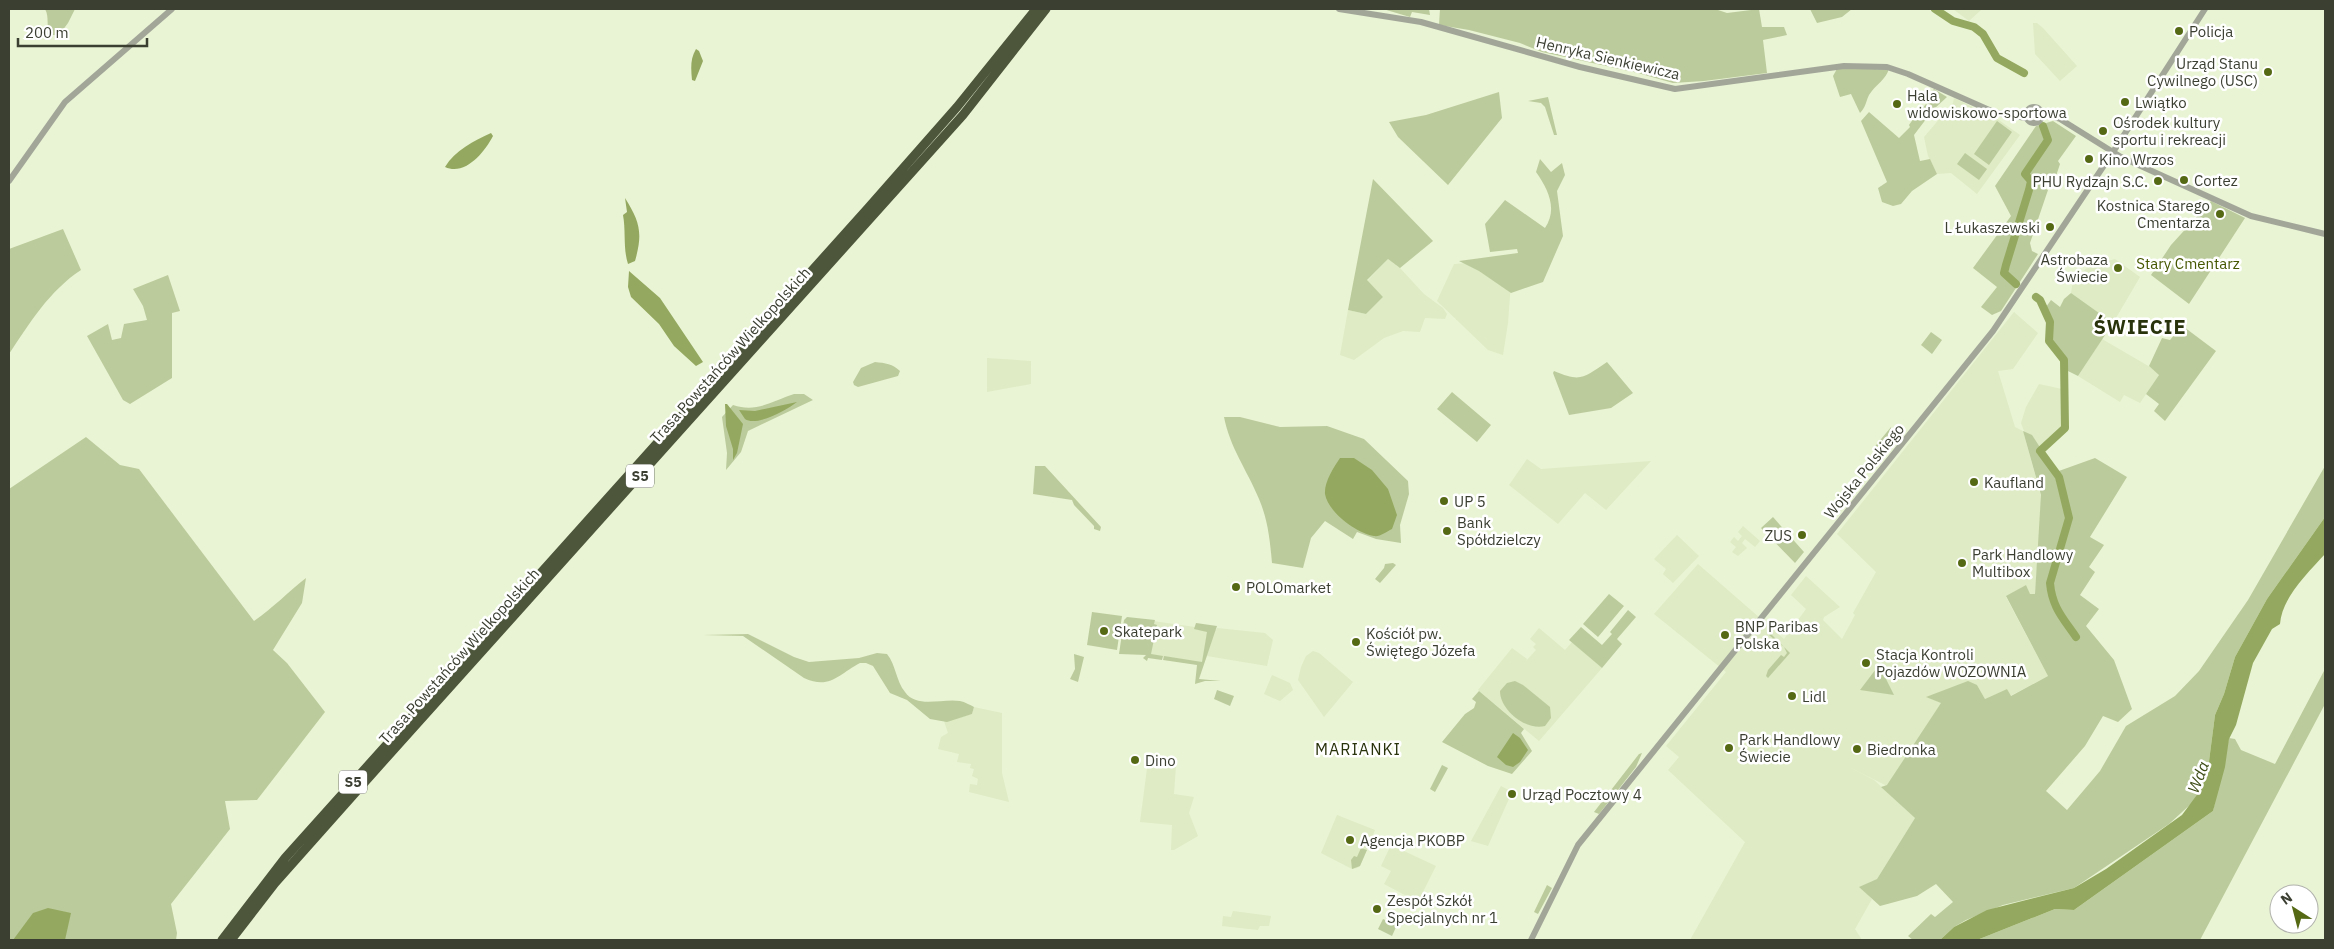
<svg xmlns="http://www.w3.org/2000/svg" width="2334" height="949" viewBox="0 0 2334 949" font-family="'IBM Plex Sans',sans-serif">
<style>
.built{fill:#deebc4}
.green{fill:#bccb9c}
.water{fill:#94a95f}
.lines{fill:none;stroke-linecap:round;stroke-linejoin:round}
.river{stroke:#94a95f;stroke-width:8}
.tertiary{stroke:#a2a699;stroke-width:6}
.motorway{stroke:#4d553b;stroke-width:9}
.poi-dot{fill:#556915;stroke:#fff;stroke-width:2}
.labels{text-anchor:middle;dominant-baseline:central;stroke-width:5;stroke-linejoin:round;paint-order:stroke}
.shield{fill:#fff;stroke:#767970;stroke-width:1}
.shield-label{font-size:14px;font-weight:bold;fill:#3b3f32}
.poi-label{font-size:15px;fill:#3b3f32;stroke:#fff;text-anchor:start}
.street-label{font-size:15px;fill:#3b3f32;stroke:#fff}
.park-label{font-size:15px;fill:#455700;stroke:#fff}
.neighbourhood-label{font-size:16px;letter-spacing:1px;fill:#28320b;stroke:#fff}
.water-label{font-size:16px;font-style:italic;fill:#3e4c16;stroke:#fff}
.district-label{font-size:20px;font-weight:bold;letter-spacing:1px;fill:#28320b;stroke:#fff}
</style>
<rect width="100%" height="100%" fill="#e9f4d4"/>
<path class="built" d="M1953,9h28v1l-12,11z
M2033,23h4l6,5 34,38 -17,15 -25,-27z
M1954,98l42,20 24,17 -43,59 -26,-21 -14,1 -9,-18 -4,-19 29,-34z
M1388,259l12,9 24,26 19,14 4,6 -2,5 -20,-1 -5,14 -17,-1 -19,7 -30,22 -14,-5 8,-45 18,4 17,-17 -16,-16z
M2115,259l25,18 -27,46 -42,-30 2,-12 16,-15z
M1481,262l30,20 -3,41 -5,32 -15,-5 -51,-49 17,-37z
M2014,312l24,21 -25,36 -15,2 17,56 8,4 19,69 -7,94 -5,1 -4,-10 -20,12 42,79 -38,20 -3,-7 -22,10 -8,-14 -50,12 15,6 -55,83 -40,-20 27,14 41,38 -38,61 -17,8 12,12 -17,30 7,11h-172l55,-98 -77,-72 11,-13 -13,-11 60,-74 -72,-58 44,-50 86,75 22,-30 -15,-14 15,-19 34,31 -16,10 -1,3 19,19 13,-24 -2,-2 23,-41 -39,-38z
M2102,339l55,32 2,4 -19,28 -16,-8 -4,7 -42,-26z
M987,358l44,3v23l-44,8z
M2039,384l23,5 2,17v22l-26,22 -11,-11 -6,-16 5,-16z
M1527,459l14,10 110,-8 -45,49 -21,-17 -27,31 -49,-39z
M1743,526l17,15 -5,6 -10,-8 -3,4 5,5 -9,8 -6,-4 4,-5 -6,-5 4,-5 4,4 4,-5 -4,-4z
M1677,535l22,21 -26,27 -10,-9 3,-5 -12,-10z
M1153,621l63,9 1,-2 48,5 8,7 -6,26 -60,-10 -3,7 -57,-8z
M1539,628l26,22 7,-8 30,26 -63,73 -61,-51 34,-42 15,11 -1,2 10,-11 -3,-3 3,-3 -6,-5z
M1313,651l6,2 34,29 -29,35 -26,-37 3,-13 5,-11z
M1272,675l18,8 3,7 -13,11 -16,-7z
M974,707l28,6v60l7,29 -40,-10 1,-8 7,1 1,-6 -6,-3 2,-7 -4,-1 1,-4 -14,-2 2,-8 -21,-5 3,-12 7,-4 -4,-12 28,-7z
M1148,761l28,5 -2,28 20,3 -5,16 9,23 -24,14h-3l1,-25 -32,-3z
M1501,786l11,6 -24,54 -17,-5z
M1337,815l38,15 -15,36 -3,2 -5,1 -31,-16z
M1391,845l45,21 -18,36 -34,-18 7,-13 -10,-5z
M1233,911l38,5 -2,10h-9l-2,4 -36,-4 1,-10 8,1z"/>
<path class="green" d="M45,9h30l-7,14 -9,12h-8c-6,-9 -1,-17 -6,-26z
M1383,9h46l1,6 -18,-3 -2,5z
M1440,9h275l12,4 32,-4 3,18h22l3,8 -24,5 4,33 -63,8 -31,2 -35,-10 -96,-21 -22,-9 -51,-13 -30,-5z
M1810,9h42l-10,8 -25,6z
M1838,67l51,1c-2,11 -14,17 -20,27 -3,6 -3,12 -9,18l-9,-19 -11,3 -7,-21z
M1934,89l13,8 -13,12 -10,-9z
M1499,92l3,26 -54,67 -50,-48 -9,-15 37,-7z
M1548,97l9,38h-3l-9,-28 -4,-4 -13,-2z
M1926,104l7,6 -19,25 6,26 10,-2 7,15 -25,17 -11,13 -8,2 -11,-4 -4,-14 9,-6 -26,-61 8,-9 30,26 11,-11 -1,-2 7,-10 3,3 2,-1 -3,-4z
M1997,121l15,11 -23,33 -15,-11z
M2053,121l23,15 -18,25 2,3 -4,12 -4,-2 -8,14 4,2 -18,53 2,8 6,3 -37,57 -9,4 -11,-8 16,-20 -24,-19 38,-52 -16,-30 41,-60z
M1965,153l22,16 -8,11 -22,-16z
M1540,159l11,13 11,-9 3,12 -8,16 6,45 -20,46 -32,11 -32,-22 -20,-10 59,-8 -1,-4 -27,3 -5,-28 20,-24 40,28c13,-19 3,-39 -9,-56z
M1373,179l60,62 -33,27 -12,-9 -21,21 16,17 -17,17 -18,-4z
M2211,201l34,17 -56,86 -38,-29 20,-30z
M63,229l18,41c-32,21 -51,53 -72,84v-105z
M168,275l12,36 -8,2v65l-42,26 -7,-4 -36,-64 21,-12 4,16 9,-2 3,-14 23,-4 -4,-14 -10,-17z
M2071,293l42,30 -35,53 -10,-5 -3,-13 -14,-20 1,-16 -6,-15 5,-7 9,7 4,-8z
M2181,327h3l32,24 -51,70 -11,-10 5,-7 -13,-10 13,-19 -10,-9 13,-28 8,2z
M1931,332l11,8 -10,14 -11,-9z
M875,362c10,1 18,2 25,9l-2,5 -40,11 -4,-2 -1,-3 8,-14z
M1607,362l26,31 -22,15 -42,7 -16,-42 1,-2c28,12 30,6 53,-9z
M1452,392l39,33 -14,17 -40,-33z
M794,394h10l9,6 -65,31 -7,21 -15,18 1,-17 -5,-36 11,-12c24,8 39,-4 61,-11z
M1224,417h16l40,10 47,-1 37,13 44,42 1,13 -9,31 1,18 -25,-4 -19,-7 -4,7 -28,-18 -14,17 -8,30 -31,-5c-2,-22 -4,-43 -13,-64 -12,-29 -29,-51 -35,-82z
M1891,427l1,12 -7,9 -13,2z
M2023,431l9,4 24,37 39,-14 32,19 -37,60 14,8 -15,22 6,5 -15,23 19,14 -13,17 28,34 18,49 -14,13 -15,-6 -18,30 -39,45 21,19 33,-39 26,-45 49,-30 24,-25 49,-71 77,-134v51l-58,82 -32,58 -11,37 -9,21 -7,54 -6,19 -9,14 -24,22 -95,64 -71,17 -37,15 -12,7 -14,13h-27l-5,-4 23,-22 4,3 18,-15 -17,-18 -19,12 -37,10 -21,-19 18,-8 38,-61 -34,-31 6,-2 54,-82 -15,-6 42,-16 9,4 8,14 22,-10 4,7 37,-20 -42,-80 20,-11 4,9h5l6,-99z
M86,437l34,28 19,4 115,152c19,-13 34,-29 52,-43l-4,25 -29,47 14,13 38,49 -68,88 -32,1 5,28 -59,75 6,29 -1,7h-167v-451z
M1035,466h10l56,61 -1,4 -6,-2v-3l-20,-21 -2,-5 -39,-6z
M1773,517l31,35 -9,11 -34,-35z
M1393,563l3,2 -16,18 -5,-4 9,-11 1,-4z
M1609,594l15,12 -26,31 -15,-13z
M1628,610l8,7 -19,22 5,5 -20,24 -33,-28 12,-13 21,18 10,-11 -2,-2z
M1092,612l30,4 -5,34 -30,-5z
M1127,617l28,3 -1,4 3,1 -6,29 12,2 -1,4 -14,-2 -1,3 -4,-3 3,-3 -27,-1 5,-34z
M1196,623l21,3 -18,53 22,2h-16l-10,3 2,-19 -34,-5 1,-4 38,6 5,-30 -13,-3z
M1770,633l20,20 -22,25 -2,-2 2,-6 13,-15 3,2 3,-4 -3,-6 -15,-12z
M748,634l46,23 15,5 50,-4 18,-5 10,1c9,11 9,27 18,38 12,17 37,6 55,9 5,1 10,4 14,6l-2,7 -25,8 -17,-3 -23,-19 -17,-7 -17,-27 -7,-3h-6c-21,11 -30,27 -56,15l-61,-42 -40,-1z
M1074,654l10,3 -6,25 -8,-3 5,-10z
M1879,665l15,30 -34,-5z
M2325,669v35l-125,236h-223l78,-31 19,1 139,-99 16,-73 6,1 6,11 34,14z
M1515,681l8,4 27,22 1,11 -6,8c-19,5 -45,-16 -45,-35l7,-8z
M1217,690l17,6 -4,10 -16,-7z
M1479,691l45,38 -3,4 11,18 -20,23 -24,-8 -46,-24 23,-28 9,-6 2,-6 -4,-3z
M1642,753l-6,14 -37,47 -5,-2 45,-58z
M1442,765l6,3 -13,24 -5,-3z
M1361,848l6,2 -7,16 -8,3 -1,-9 3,-4 3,1z
M1547,885l5,3 -14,26 -4,-2z
M1383,919l14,6 -5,11 -14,-7z"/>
<path class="water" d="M696,49l3,2 4,10 -8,20 -3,-1c-1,-11 -2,-21 4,-31z
M491,133l2,3c-9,17 -28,40 -48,31 10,-17 29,-26 46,-34z
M625,198c15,24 18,35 10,63l-7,3c-5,-15 -2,-33 -5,-49l4,-3z
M629,271l31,27 43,64 -7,4 -22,-20 -15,-22 -28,-27 -3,-10z
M797,402c-10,8 -41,25 -52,17l-6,-9 16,1z
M725,404h2l16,20 -6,29 -4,7v-11l-7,-23z
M1340,458h14l18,12 16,19 9,26 -5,14c-6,3 -12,8 -18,7 -18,-3 -46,-24 -49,-42 -1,-12 9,-27 15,-36z
M2325,517v37c-17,19 -43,43 -45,70l-8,5 -19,34 -17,62 -7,14 -4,28 -12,44 -139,99 -19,-1 -78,31h-37l14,-13 33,-17 87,-22 32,-19 76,-54 20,-27 6,-19 7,-54 9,-21 11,-37 32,-58z
M1513,733l7,5 8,12 -8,12 -7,5 -7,-2 -9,-8z
M48,908l23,5 -6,27h-52l20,-27z"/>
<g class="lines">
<path class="river" d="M1935,9l18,12 21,6 9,7 14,24 27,15
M2016,284l-12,-11 2,-8 23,-75 2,-9 -6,-7 23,-34 -5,-14
M2036,297l4,3 10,22 -1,19 15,19 1,68 -25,23 19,26 10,41 -19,65c2,24 13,35 26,54"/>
<path class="tertiary" d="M1339,9l82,13 159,45 95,22 169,-23 43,1 21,7 88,39 30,5
M2026 115a8 8 0 1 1 16 0a8 8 0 1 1-16 0Z
M2041,113l19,6 61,38 130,59 74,18
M9,181l56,-79 107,-93
M1531,940l47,-95 415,-514 120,-179 92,-143"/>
<path class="motorway" d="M222,940l63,-82 584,-651 88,-100 79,-98
M231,940l44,-57 104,-117 584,-651 83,-106"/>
</g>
<g class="poi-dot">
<circle cx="2179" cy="31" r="5"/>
<circle cx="2268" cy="72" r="5"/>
<circle cx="2125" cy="102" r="5"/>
<circle cx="1897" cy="104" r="5"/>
<circle cx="2103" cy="131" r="5"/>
<circle cx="2089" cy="159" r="5"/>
<circle cx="2184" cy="180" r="5"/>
<circle cx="2158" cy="181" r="5"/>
<circle cx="2220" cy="214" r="5"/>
<circle cx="2050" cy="227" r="5"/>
<circle cx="2118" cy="268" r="5"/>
<circle cx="1974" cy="482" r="5"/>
<circle cx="1444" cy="501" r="5"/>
<circle cx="1447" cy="531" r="5"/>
<circle cx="1802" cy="535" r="5"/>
<circle cx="1962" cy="563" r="5"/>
<circle cx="1236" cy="587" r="5"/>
<circle cx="1104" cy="631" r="5"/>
<circle cx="1725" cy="635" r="5"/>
<circle cx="1356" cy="642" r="5"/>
<circle cx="1866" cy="663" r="5"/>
<circle cx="1792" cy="696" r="5"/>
<circle cx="1729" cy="748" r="5"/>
<circle cx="1857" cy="749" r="5"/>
<circle cx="1135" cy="760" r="5"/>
<circle cx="1512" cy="794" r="5"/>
<circle cx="1350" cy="840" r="5"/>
<circle cx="1377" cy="909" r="5"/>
</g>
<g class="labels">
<g class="shield">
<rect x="626" y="464.5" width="28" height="23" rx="4"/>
<rect x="339" y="770.5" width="28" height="23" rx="4"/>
</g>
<g class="shield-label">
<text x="640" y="476">S5</text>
<text x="353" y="782">S5</text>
</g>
<g class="poi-label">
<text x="2189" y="31">Policja</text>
<text x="2258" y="63" text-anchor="end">Urząd Stanu<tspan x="2258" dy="17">Cywilnego (USC)</tspan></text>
<text x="1907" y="95">Hala<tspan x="1907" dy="17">widowiskowo-sportowa</tspan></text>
<text x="2135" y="102">Lwiątko</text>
<text x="2113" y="122">Ośrodek kultury<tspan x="2113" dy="17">sportu i rekreacji</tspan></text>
<text x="2099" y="159">Kino Wrzos</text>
<text x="2194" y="180">Cortez</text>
<text x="2148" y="181" text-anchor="end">PHU Rydzajn S.C.</text>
<text x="2210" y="205" text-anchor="end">Kostnica Starego<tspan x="2210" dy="17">Cmentarza</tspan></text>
<text x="2040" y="227" text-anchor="end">L Łukaszewski</text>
<text x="2108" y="259" text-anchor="end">Astrobaza<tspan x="2108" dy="17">Świecie</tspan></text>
<text x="1984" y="482">Kaufland</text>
<text x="1454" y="501">UP 5</text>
<text x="1457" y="522">Bank<tspan x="1457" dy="17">Spółdzielczy</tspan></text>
<text x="1792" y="535" text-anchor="end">ZUS</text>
<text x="1972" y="554">Park Handlowy<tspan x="1972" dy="17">Multibox</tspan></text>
<text x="1246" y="587">POLOmarket</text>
<text x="1735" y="626">BNP Paribas<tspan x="1735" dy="17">Polska</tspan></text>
<text x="1114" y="631">Skatepark</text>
<text x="1366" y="633">Kościół pw.<tspan x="1366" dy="17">Świętego Józefa</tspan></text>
<text x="1876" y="654">Stacja Kontroli<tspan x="1876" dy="17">Pojazdów WOZOWNIA</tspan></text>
<text x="1802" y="696">Lidl</text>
<text x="1739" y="739">Park Handlowy<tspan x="1739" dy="17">Świecie</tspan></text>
<text x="1867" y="749">Biedronka</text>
<text x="1145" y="760">Dino</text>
<text x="1522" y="794">Urząd Pocztowy 4</text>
<text x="1360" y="840">Agencja PKOBP</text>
<text x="1387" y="900">Zespół Szkół<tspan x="1387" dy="17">Specjalnych nr 1</tspan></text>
</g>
<g class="street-label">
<text transform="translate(1608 58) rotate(13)">Henryka Sienkiewicza</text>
<text transform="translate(730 355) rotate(-48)">Trasa Powstańców Wielkopolskich</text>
<text transform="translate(1864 471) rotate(-51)">Wojska Polskiego</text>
<text transform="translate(459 656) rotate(-48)">Trasa Powstańców Wielkopolskich</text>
</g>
<g class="park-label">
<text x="2188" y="263">Stary Cmentarz</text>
</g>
<g class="neighbourhood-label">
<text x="1358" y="749">MARIANKI</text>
</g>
<g class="water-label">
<text transform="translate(2198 777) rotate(-69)">Wda</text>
</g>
<g class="district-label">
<text x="2140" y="326">ŚWIECIE</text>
</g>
</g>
<rect width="2334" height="949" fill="none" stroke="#3b3f32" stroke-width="20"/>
<g transform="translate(2294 909) rotate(324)"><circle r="24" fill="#ffffff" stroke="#b1b2ad"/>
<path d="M0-4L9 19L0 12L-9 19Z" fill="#556915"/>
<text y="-8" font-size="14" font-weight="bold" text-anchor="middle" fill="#3b3f32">N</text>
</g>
<path d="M18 38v8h129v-8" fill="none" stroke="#3b3f32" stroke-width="2.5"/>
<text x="25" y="38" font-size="15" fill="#3b3f32" stroke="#ffffff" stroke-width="4" paint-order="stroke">200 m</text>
</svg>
